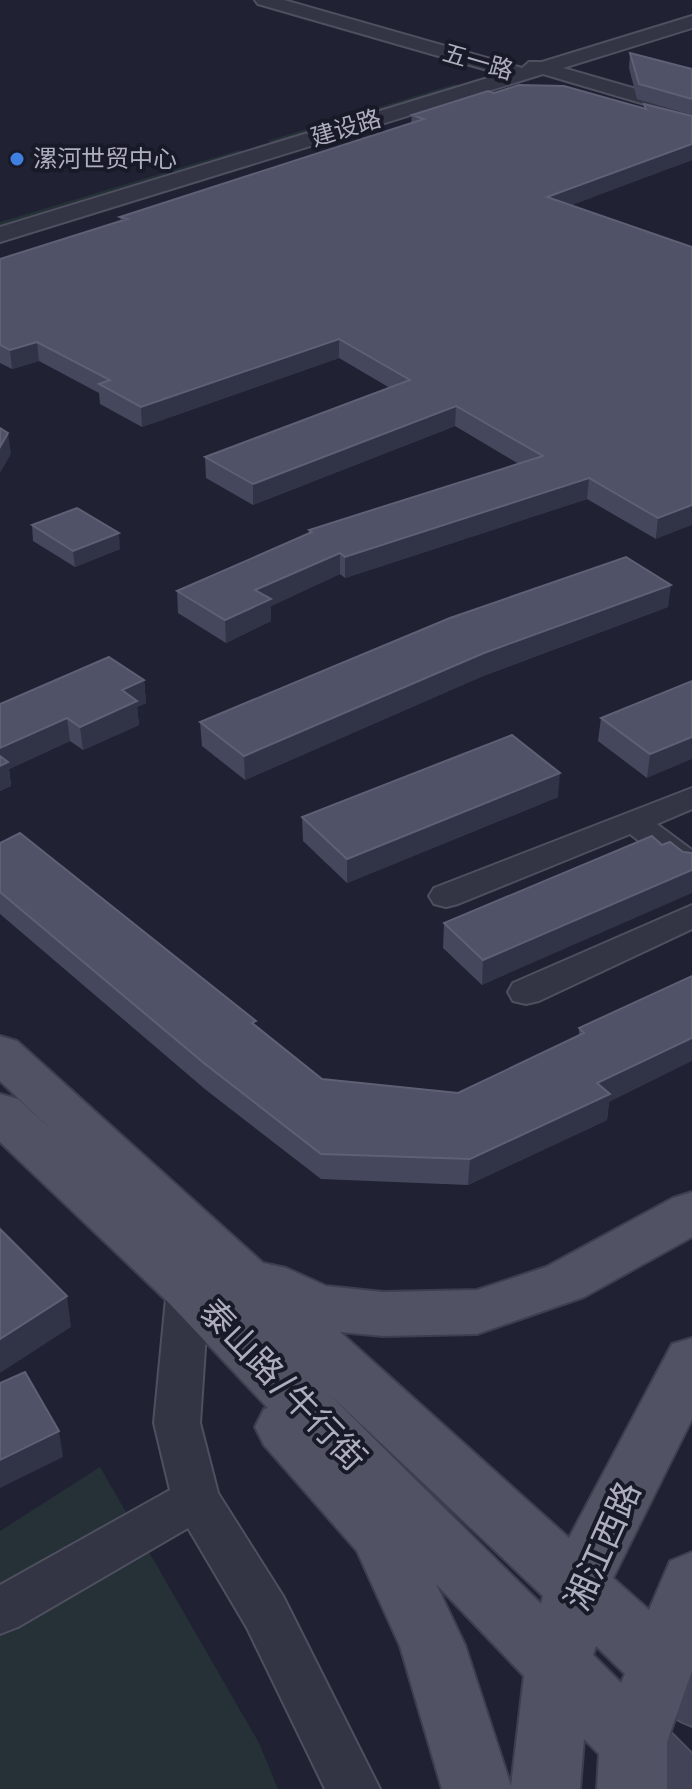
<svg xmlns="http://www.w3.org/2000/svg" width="692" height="1789" viewBox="0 0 692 1789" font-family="'Fira Sans','Noto Sans SC',sans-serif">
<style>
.green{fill:#253037}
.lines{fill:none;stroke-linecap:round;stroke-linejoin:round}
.minor-casing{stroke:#4e4f5f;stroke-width:4}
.tertiary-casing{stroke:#4e4f5f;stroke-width:4}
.secondary-casing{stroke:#4e4f5f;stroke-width:4}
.primary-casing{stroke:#3d3e4e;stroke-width:4}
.minor{fill:#343544;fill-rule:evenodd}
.tertiary{fill:#343544;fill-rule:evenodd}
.secondary{fill:#424357;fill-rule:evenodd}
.primary{fill:#515364;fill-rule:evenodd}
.wall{fill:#45475c}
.shaded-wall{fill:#313347}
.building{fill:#505267;stroke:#5f6075;stroke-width:2}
.shop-dot{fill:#3f7fe0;stroke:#191a28;stroke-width:3}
.labels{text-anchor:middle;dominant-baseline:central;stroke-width:8;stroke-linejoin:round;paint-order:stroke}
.far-street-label{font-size:24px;fill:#aeaec1;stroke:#191a28}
.far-poi-label{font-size:24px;fill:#aeaec1;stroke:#191a28;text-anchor:start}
.near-street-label{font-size:34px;fill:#aeaec1;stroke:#191a28}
</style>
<rect width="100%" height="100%" fill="#202233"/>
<path class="green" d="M455,84l10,3 -187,58 -11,-4z
M239,150l11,3 -250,77v-8z
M100,1467l159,276 19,46h-278v-258z"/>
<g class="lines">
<g class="minor-casing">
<path id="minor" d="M692,788v21l-35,15 35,26v26l-12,-3 -50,-39 -172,70 -12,3 -12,-3 -5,-8 5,-8z
M692,905v24l-153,72 -13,3 -13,-3 -5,-9 5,-9z
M188,1271l15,5 6,12 -9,135 18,70 65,103 97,193h-55l-78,-161 -59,-100 -170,99 -18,7v-49l170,-95 -16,-67 13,-135 6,-12z"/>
</g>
<g class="tertiary-casing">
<path id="tertiary" d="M255,0h29l238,68 7,-6h13l150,-46v12l-129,40 129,37v13l-149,-44 -543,168v-15l501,-153 -243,-70z"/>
</g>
<g class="secondary-casing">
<path id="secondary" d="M660,1632l23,9 9,8v77c-31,-12 -51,-32 -65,-63l10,-22z
M633,1709l24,10 35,35v35h-61l-22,-24 -10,-23 10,-23z"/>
</g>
<g class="primary-casing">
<path id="primary" d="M0,1036l17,5 246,222 23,5 40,18 57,6 94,-2 69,-23 127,-69 19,-6v45l-108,60 -107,37 -94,2 -43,-4 229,206 103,-194 20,-6v81l-79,159 36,32 21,-49 22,-9v119l-25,71v47h-70l2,-35 -15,-15 -4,50h-138l-42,-143 -43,-95 -93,-106 -9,-18 9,-18 4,-1 -99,-105 -169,-161v-48l18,5 38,35 -56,-53zM327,1392l216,204 -2,8zM436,1584l88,92 -13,110 -46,-141zM596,1646l29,28 -4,9 -28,-28z"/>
</g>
<use href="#minor" class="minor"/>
<use href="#tertiary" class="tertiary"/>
<use href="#secondary" class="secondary"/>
<use href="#primary" class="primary"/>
</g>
<path class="wall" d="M630,53l62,16v46l-55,-16 -8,-31z
M494,93l150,16v-5l48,12v44l-122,45 122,42 -36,292 -69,-40 -242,79 -5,-4 -69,32v15l-45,22 -48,-30 -1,-22 132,-57v-4l210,-66 -64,-38 -202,79 -47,-27 -1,-21 185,-69 -51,-30 -197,69 -42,-23 -1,-11 -60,-32 -27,8 -12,-6v-104l121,-38 -1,-4 291,-94 1,-8z
M32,525l88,24 -45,18 -42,-26z
M668,607l-185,69 -238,104 -43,-34 -2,-24z
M144,680l2,23 -9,4 2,18 -56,25 -13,-9 -61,28 2,17 -11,5v-87z
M692,681l-45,97 -49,-37 3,-23z
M558,797l-211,86 -44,-42 -1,-24z
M0,843l256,183 66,53 136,14 121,-58v-7l113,-52 -83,126 -2,18 -139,65 -147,-6 -115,-89 -206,-176z
M662,845l21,7 -201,133 -39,-37 1,-25z"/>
<path class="shaded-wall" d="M692,144v16l-146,55 1,-18z
M339,339v19l-197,69 -1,-20z
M37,342l2,19 -27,8 -2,-19z
M456,406l-1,20 -202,79v-21z
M8,433l3,21 -11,19v-26z
M589,478l-2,21 -242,79v-21z
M692,505v20l-36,14 2,-21z
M119,533l1,16 -45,18 -2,-16z
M340,553v21l-69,32v15l-45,22 -1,-23 30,-30z
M671,585l-3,22 -185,69 -238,104 -1,-24 240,-103z
M144,680l2,23 -9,4 2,18 -56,25 -3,-23 42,-37z
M67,718l3,23 -61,28 2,17 -11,5v-43z
M692,737v22l-45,19 3,-24z
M560,773l-2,24 -211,86v-24z
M692,870v23l-210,92 1,-25z
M692,1038v23l-83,41 -2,18 -139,65 2,-26 127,-76z
M67,1296l4,31 -71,46v-34z
M59,1431l4,26 -63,31v-28z"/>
<path class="building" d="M630,53l62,16v30l-53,-15z
M519,85l45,1 82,23 -2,-5 48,12v28l-145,53 145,50v258l-34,13 -69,-40 -244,79 -5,-4 -85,37 16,9 -46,21 -48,-29 135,-59 -3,-2 234,-74 -87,-50 -203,78 -48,-27 205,-77 -71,-41 -198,68 -42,-23 11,-4 -73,-38 -27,8 -10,-5v-86l127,-40 -7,-2 304,-98 -12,-4 76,-24 6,2z
M0,428l8,5 -8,14z
M77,508l42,25 -46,18 -41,-26z
M626,557l45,28 -187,68 -240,103 -44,-34 250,-104z
M109,657l35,23 -22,10 15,11 -57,26 -13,-9 -67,30v-44z
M692,681v56l-42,17 -49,-36z
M512,735l48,38 -213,86 -45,-42z
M0,756l8,6 -8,4z
M20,833l236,188 -4,2 70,56 136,14 126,-60 -5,-5 113,-52v62l-95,45 13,11 -140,65 -149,-5 -116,-90 -205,-172v-49z
M652,836l10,9 8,-3 13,10 9,1v17l-209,90 -39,-37z
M0,1229l67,67 -67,43z
M25,1372l34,59 -59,29v-77z"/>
<circle class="shop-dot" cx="17" cy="159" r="8"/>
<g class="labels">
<g class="far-street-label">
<text transform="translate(478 62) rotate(16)">五一路</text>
<text transform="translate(346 128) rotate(-17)">建设路</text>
</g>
<g class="far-poi-label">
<text x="33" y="159">漯河世贸中心</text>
</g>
<g class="near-street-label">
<text transform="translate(283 1385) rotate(46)">泰山路/牛行街</text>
<text transform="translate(603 1546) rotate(-66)">湘江西路</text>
</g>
</g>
</svg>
